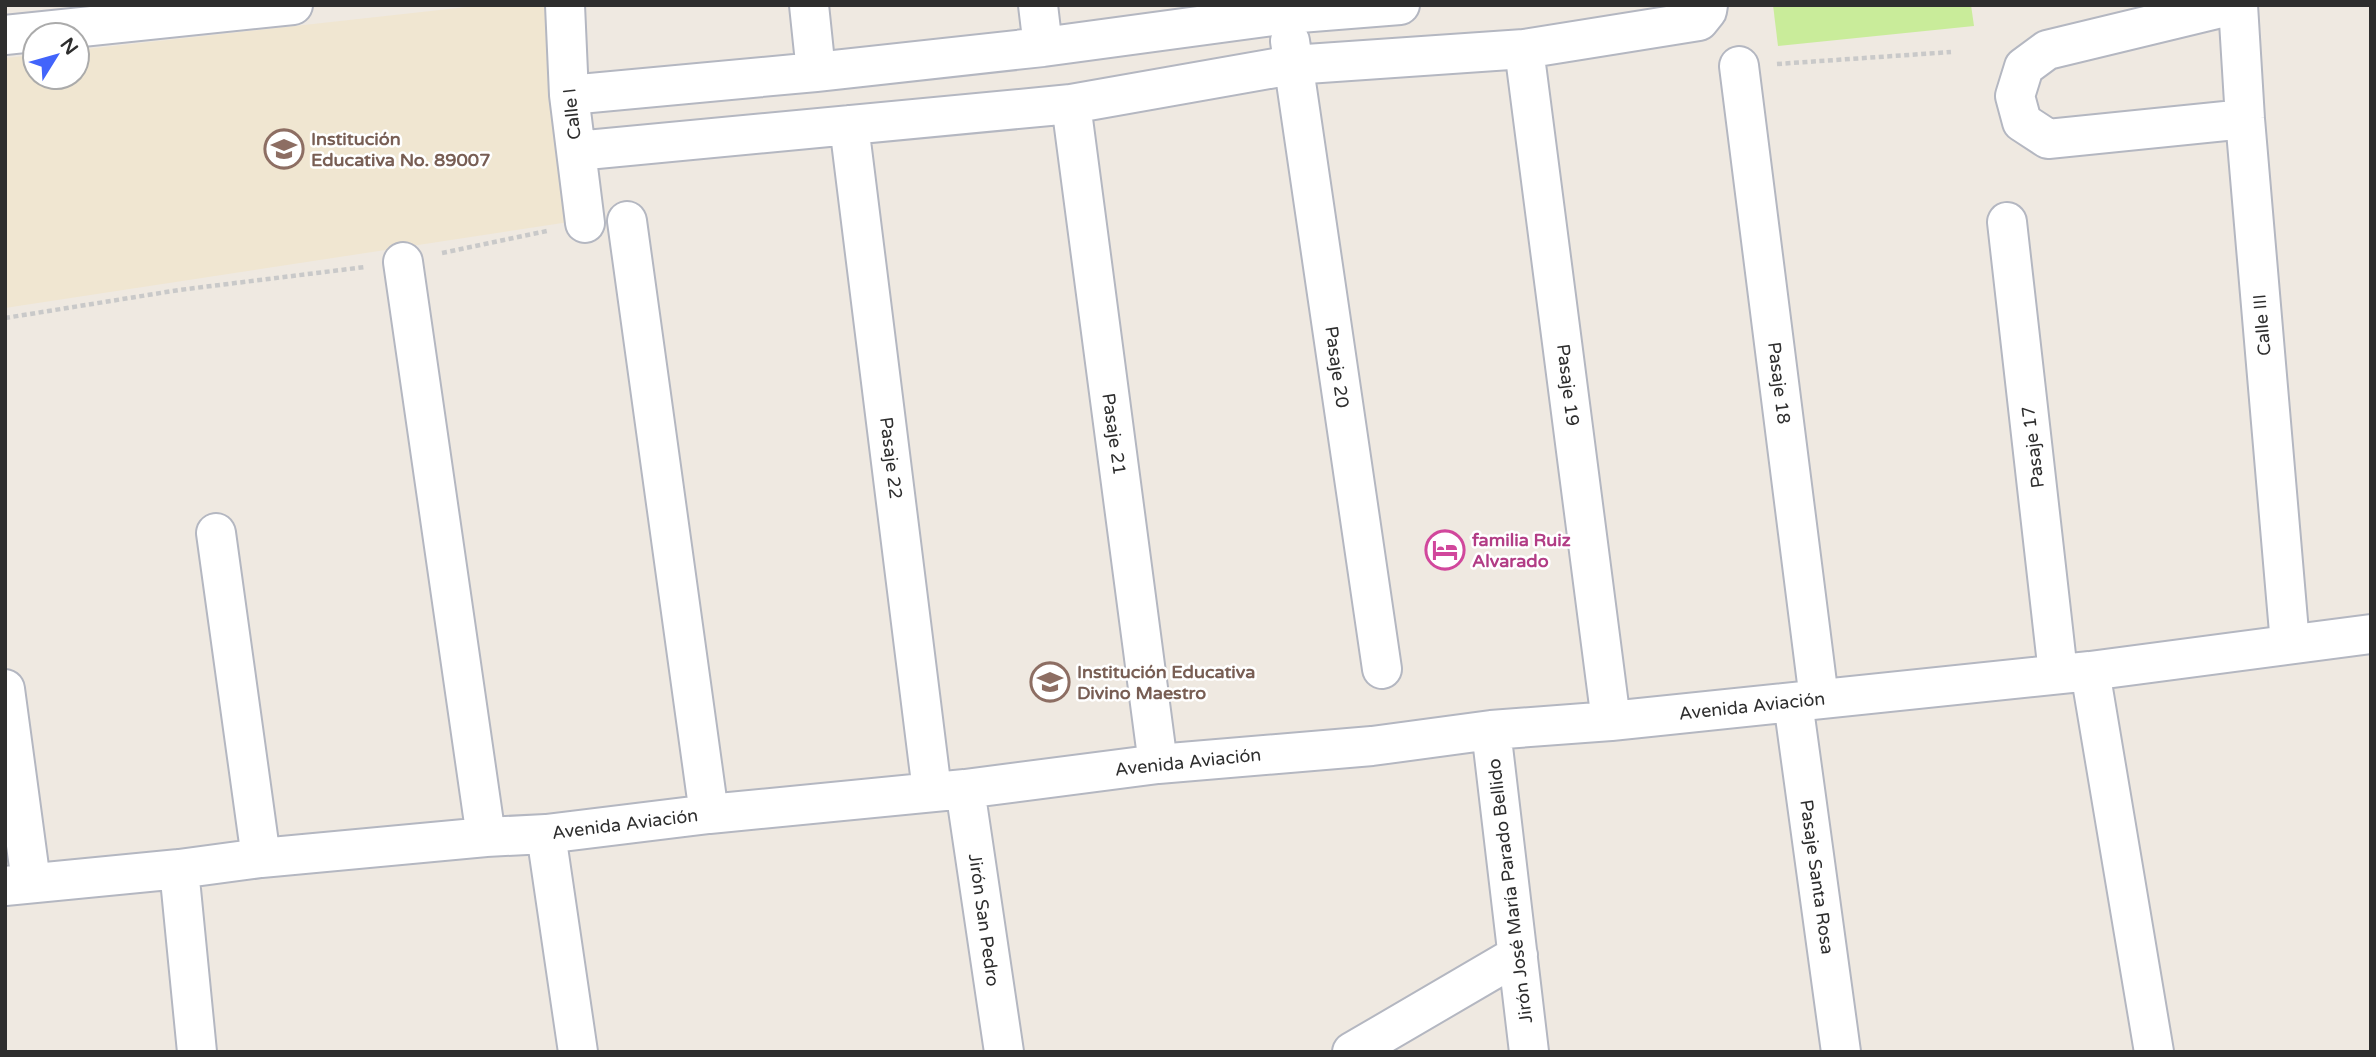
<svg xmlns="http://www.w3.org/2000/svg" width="2376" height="1057" viewBox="0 0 2376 1057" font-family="'Varela Round',sans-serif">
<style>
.education{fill:#f0e6d1}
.pitch{fill:#c9ec9a}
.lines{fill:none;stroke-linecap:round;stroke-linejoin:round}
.minor-casing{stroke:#b4b7c1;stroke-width:42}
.path{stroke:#c9c9c9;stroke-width:4.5;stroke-dasharray:5 3.5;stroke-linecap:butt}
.minor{stroke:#fff;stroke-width:38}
.labels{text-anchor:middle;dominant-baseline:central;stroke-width:5;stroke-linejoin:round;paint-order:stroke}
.street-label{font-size:18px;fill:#2e2e2e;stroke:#fff}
.education-label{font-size:18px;font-weight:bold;fill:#785e54;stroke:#fff;text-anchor:start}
.hotel-label{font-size:18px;font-weight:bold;fill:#b23c85;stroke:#fff;text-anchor:start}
</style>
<rect width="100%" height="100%" fill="#efe9e1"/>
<path class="education" d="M485,5h64l20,217 -564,86v-250l30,-3v22h42v-27z"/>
<path class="pitch" d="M1773,5h198l3,21 -196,20z"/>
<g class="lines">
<g class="minor-casing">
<path id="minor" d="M565,5l4,90 16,128
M809,5l7,67
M1038,5l5,42
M2233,5l-186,45 -23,17 -9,29 7,26 26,17 197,-20
M2238,5l7,114 45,525
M5,35l288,-30
M1290,41l92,628
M1524,49l87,672
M1739,66l80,633
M569,95l247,-23 227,-25 244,-33 113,-9
M1071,104l87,660
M849,125l83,666
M576,151l495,-47 221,-39 232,-16 175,-28 8,-10 1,-6
M627,221l82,593
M2007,222l51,451
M403,262l83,575
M216,533l45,325
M2090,671l64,381
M5,689l26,193
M1793,702l48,350
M1491,730l38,322
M965,789l39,263
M546,834l32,218
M179,869l18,183
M5,886l174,-17 82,-11 225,-21 60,-3 163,-20 256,-25 193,-25 214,-18 119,-16 120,-9 479,-50 281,-37
M1352,1052l166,-97"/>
</g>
<path class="path" d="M1777,64l174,-12
M442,253l105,-22
M5,318l174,-28 186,-23"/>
<use href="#minor" class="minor"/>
</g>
<defs>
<g id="school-ring" transform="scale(2.0125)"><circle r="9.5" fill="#fff" stroke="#8d6e63" stroke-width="1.5"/><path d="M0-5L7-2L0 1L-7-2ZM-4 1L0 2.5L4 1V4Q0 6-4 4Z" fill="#8d6e63"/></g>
<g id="hotel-ring" transform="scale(2.0125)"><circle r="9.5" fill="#fff" stroke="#d1479c" stroke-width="1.5"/><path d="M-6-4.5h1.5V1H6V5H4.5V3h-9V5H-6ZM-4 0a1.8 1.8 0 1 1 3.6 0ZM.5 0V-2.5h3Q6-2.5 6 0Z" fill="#d1479c"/></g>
</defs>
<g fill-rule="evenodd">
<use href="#school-ring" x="284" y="149"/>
<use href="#hotel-ring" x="1445" y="550"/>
<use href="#school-ring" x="1050" y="682"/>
</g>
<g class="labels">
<g class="street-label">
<text transform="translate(572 114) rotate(-96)">Calle I</text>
<text transform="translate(2262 325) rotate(-95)">Calle III</text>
<text transform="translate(1337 367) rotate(82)">Pasaje 20</text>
<text transform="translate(1779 383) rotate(83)">Pasaje 18</text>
<text transform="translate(1568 385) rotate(83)">Pasaje 19</text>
<text transform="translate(1114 434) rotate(82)">Pasaje 21</text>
<text transform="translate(2033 447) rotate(-97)">Pasaje 17</text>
<text transform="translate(891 458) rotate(83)">Pasaje 22</text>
<text transform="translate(1752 706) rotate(-6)">Avenida Aviación</text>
<text transform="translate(1188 762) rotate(-6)">Avenida Aviación</text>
<text transform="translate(625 824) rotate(-7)">Avenida Aviación</text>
<text transform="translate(1817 877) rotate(82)">Pasaje Santa Rosa</text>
<text transform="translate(1510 891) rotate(-97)">Jirón José María Parado Bellido</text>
<text transform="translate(984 920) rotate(82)">Jirón San Pedro</text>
</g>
<g class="education-label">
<text x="311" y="139">Institución<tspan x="311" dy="21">Educativa No. 89007</tspan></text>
<text x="1077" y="672">Institución Educativa<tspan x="1077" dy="21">Divino Maestro</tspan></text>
</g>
<g class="hotel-label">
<text x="1472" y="540">familia Ruiz<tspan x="1472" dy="21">Alvarado</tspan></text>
</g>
</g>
<rect width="2376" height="1057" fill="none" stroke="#2e2e2e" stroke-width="14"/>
<g transform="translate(56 56) rotate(53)"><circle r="33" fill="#ffffff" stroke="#ababab" stroke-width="2"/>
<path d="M0-5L12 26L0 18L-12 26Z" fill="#4264fb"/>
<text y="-10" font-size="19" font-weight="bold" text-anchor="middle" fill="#2e2e2e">N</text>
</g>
</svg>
